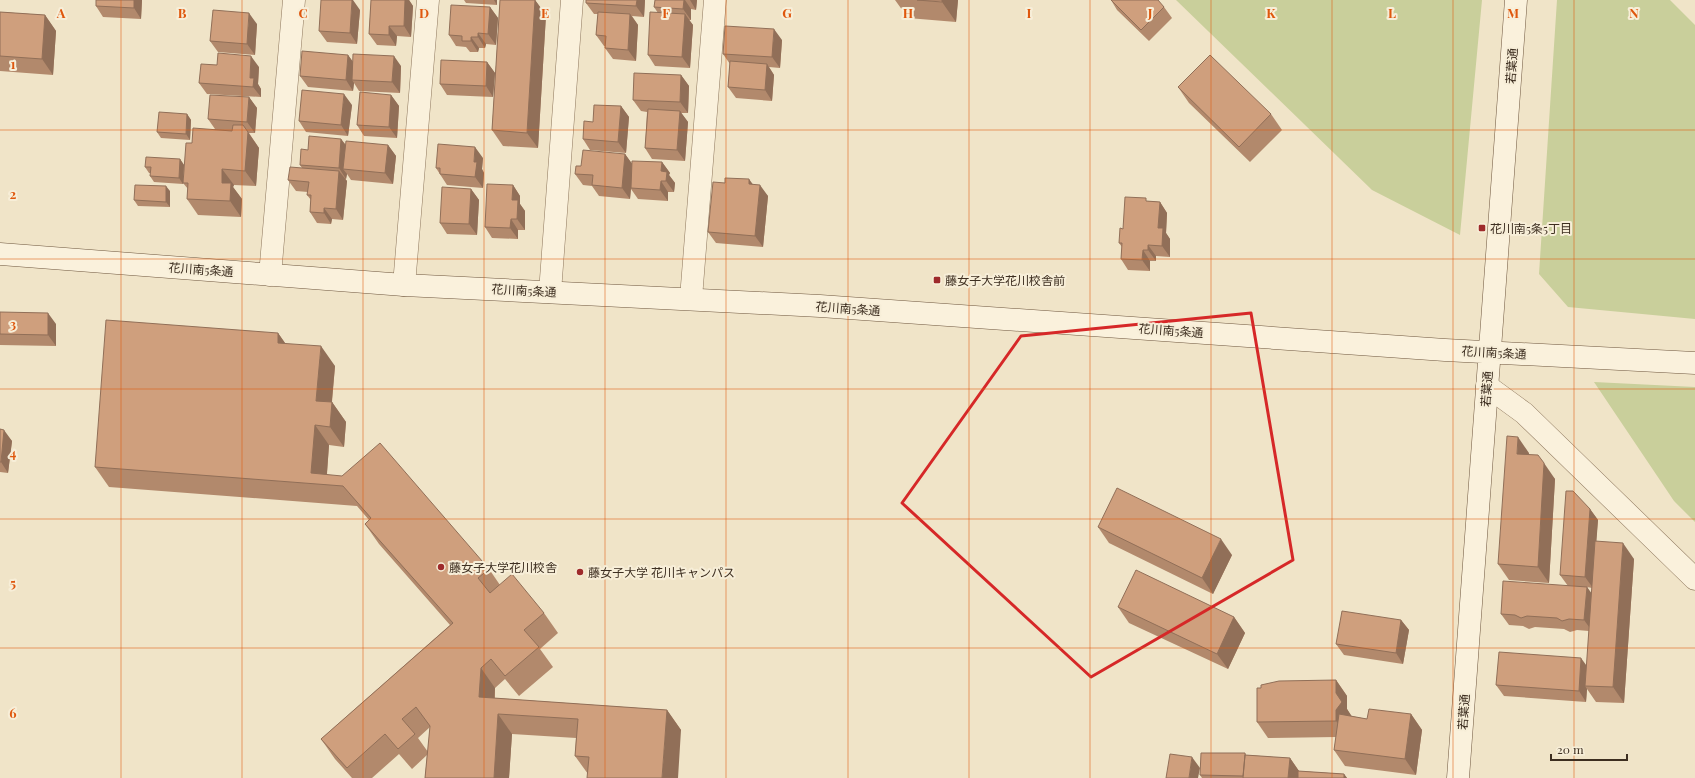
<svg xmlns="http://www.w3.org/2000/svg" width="1695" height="778" viewBox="0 0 1695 778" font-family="'Playfair Display','Noto Sans JP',serif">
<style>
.green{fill:#c9cf9b}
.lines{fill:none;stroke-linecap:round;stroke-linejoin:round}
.street-casing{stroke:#8d765c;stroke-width:23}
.secondary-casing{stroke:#6f573f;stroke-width:23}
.street{stroke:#faf1dc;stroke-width:22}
.secondary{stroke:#faf1dc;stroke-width:22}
.wall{fill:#b2896c;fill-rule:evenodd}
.shaded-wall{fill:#916f58}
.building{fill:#cf9f7d;stroke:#916f58}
.marked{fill:none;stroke:#d62828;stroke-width:3;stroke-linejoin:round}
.grid{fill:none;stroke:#df570d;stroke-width:1;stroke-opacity:0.55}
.poi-dot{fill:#9e2a2b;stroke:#f7eed8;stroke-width:1.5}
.labels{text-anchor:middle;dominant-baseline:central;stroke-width:4;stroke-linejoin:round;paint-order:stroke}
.street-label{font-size:12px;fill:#3d2e20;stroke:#f7eed8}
.poi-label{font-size:12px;fill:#3d2e20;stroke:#f7eed8;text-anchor:start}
.grid-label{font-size:13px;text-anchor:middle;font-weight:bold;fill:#df570d;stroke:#f7eed8;stroke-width:4;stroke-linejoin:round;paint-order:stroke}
</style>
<rect width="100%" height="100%" fill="#f0e4c8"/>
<path class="green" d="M1176,0h306l-22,235 -88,-45z
M1557,0h113l25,25v294l-127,-12 -29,-33z
M1594,382l101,5v135l-21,-21z"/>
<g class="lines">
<g class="street-casing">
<path id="street" d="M270,275l24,-275
M404,285l24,-285
M550,292l22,-292
M691,298l24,-298
M1487,386l37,27 171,166"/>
</g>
<g class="secondary-casing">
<path id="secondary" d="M0,254l404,31 416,21 625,44 250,13
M1458,778l58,-778"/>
</g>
<use href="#street" class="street"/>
<use href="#secondary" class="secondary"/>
</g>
<path class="wall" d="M96,0h46l-1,19 -38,-2 -7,-11z
M371,0h38l4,6 -2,31 -14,-1 -1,10 -19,-1 -8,-11z
M464,0h33v5l-31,-2z
M500,0h35l11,15 -8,133 -35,-2 -11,-16z
M586,0h59l-1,17 -12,-1 6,9 -2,36 -23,-2 -8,-11 1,-2h-2l-8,-11 2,-21h-4l-8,-11z
M655,0h42l-1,10 -5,-1v11h-2l4,5 -3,43 -35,-2 -7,-11 10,-42 -4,-6z
M895,0h63l-2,22 -48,-4z
M1111,0l53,7 8,11 -23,23 -32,-31z
M490,7l8,11 -2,27 -10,-1 -1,4h-6l-1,4h-8l-4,-5 -10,-1 -7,-11z
M360,10l-3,34 -30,-2 -8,-11z
M0,12l45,3 11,16 -3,44 -53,-4z
M257,24l-2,31 -37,-3 -8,-11z
M782,40l-2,28 -11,-1 5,8 -2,26 -36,-3 -8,-11 2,-23 -7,-10z
M348,55l5,7 48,4 -1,27 -41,-2 -5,-8 -1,8 -45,-4 -8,-11z
M487,62l8,11 -2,24 -46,-2 -7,-11z
M217,65l42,2 -1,17 3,5v8l-54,-3 -8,-11z
M681,75l8,11 -1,27h-7l7,9 -3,39 -33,-2 -7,-11 2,-36 -6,-1 -8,-11z
M1178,87l93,27 11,16 -32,32 -61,-59z
M391,95l8,11 -2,32 -33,-2 -7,-11z
M249,97l8,11 -2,25h-6l10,15 -3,38 -22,-1 -1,2 9,12 -1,18 -43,-2 -11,-16 1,-10 -5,-6 9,-40 23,-14 -7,-10z
M352,105l-4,31 -42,-4 -7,-11z
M621,106l8,11 -3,36 -36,-3 -7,-11 10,-17z
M187,114l4,6 -1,20 -29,-2 -4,-6z
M341,139l5,6h42l8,11 -3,28 -42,-4 -4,-6 -1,5h-1l2,2 -4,39 -11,-1 -1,5 -14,-1 -7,-11 1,-12 -4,-5 1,-3 -12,-1 -8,-11 14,-12 -2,-3z
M625,154l7,10 30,-2 8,11 -1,2 6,8 -1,9h-6v9l-30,-2 -7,-10 -1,10 -31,-3 -7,-10 -9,-1 -8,-11 6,-8z
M483,158l-1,11 2,4 -1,15 -36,-3 -11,-17z
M180,159l4,6 -1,19 -29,-2 -4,-6 1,-3h-2l-4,-6z
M753,184l15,12 -5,51 -47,-4 -8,-11z
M513,185l7,11v8l5,7v19h-7v9l-26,-1 -7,-11z
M471,189l8,11 -2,35 -30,-1 -7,-11z
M170,191v16l-32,-1 -4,-6z
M1148,201l12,1 7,11 -1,20 4,6v18l-14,-1v5h-6v10l-22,-1 -7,-11 1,-12 -3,-4 4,-14z
M0,312l56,12v22l-56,-1z
M278,333l7,10 50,23 -3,36 14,20 -2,25 -15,-2 -2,29 162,95 11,16 44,28 14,20 -18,16 13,18 -34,29 -14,-17 -10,9v10l172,12 14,20 -93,44 -13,-18 1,-18 -64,-4 -3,44h-84l2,-23 -15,14 -13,-15 -27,24h-20l-17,-19 -14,-20 129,-114 -71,-81 -14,-20 4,-4 -12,-14 -248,-19 -14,-20zM430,727l-2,25 -10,-14z
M0,429l12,12 -4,32 -8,-1z
M1529,453v1l26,25 -6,104 -40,-3 -11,-16z
M1590,509l8,11 -2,21 38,18 -10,144 -28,-1 -9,-13 -1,13 -82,-6 -8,-11 91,-20 2,-34 -12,-1 -7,2 -6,-3 -29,-2 -6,2 -6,-3 -14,-1 -8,-11 67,-28 -8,-11zM1587,587l5,1 -1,6z
M1098,527l134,28 -19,39 -104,-51z
M1118,607l116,10 11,16 -17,36 -99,-46z
M1401,620l8,10 -6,34 -59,-9 -8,-11z
M1336,680l11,16v13l4,7 16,3 44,-5 11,16 -6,45 -71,-9 -11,-16 2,-13 -68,1 -11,-16 4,-34z
M1245,753l1,2 44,3 9,13 45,3 3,4h-145l-2,-3z"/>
<path class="shaded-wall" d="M134,0h8l-1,19 -7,-11z
M352,0h1l7,10 -3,34 -7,-11z
M405,0h4l4,6 -2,31 -7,-11z
M494,0h3v5z
M535,0l11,15 -8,133 -11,-15z
M637,0h8l-1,17 -8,-11z
M684,0h1l6,9v11l-8,-11z
M690,0h7l-1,10z
M942,0h16l-2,22 -14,-20z
M490,7l8,11 -2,27 -8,-11z
M249,13l8,11 -2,31 -8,-11z
M630,14l8,11 -2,36 -8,-11z
M685,14l8,11 -3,43 -8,-11z
M45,15l11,16 -3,44 -11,-16z
M389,26l8,10 -1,10 -7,-11z
M774,29l8,11 -2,28 -8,-11z
M478,33l8,11 -1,4 -7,-11z
M471,37l8,11 -1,4 -7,-11z
M348,55l8,11 -4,14 2,3 -1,8 -7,-11z
M251,56l8,11 -1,17 3,5v8l-8,-10 -3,-9z
M394,56l7,10 -1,27 -8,-11z
M487,62l8,11 -2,24 -7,-11z
M767,64l7,11 -2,26 -7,-11z
M681,75l8,11 -1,27 -8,-11z
M344,94l8,11 -4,31 -7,-11z
M391,95l8,11 -2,32 -8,-11z
M249,97l8,11 -2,25 -8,-11z
M621,106l8,11 -3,36 -8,-11z
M680,111l8,11 -3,39 -8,-11z
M187,114l4,6 -1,20 -4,-6z
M243,125l16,23 -3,38 -11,-15z
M341,139l8,11 -6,19 4,5 -1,5 -7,-11z
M388,145l8,11 -3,28 -8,-11z
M475,147l8,11 -1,11 2,4 -1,15 -8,-11 -1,-15z
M625,154l8,11 -3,34 -8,-11z
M180,159l4,6 -1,19 -4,-6z
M662,162l8,11 -1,2 6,8 -1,9 -8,-11 -5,-10z
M222,169l12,16 -1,2 9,12 -1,18 -11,-16 -8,-18z
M339,171l8,10 -4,39 -7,-11z
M749,179l8,11 -8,-6z
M661,181l7,11v9l-8,-11z
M513,185l7,11v8l5,7v19l-8,-11 -5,-19z
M760,185l8,11 -5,51 -8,-11z
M166,186l4,5v16l-4,-5z
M471,189l8,11 -2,35 -8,-11z
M1160,202l7,11 -1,20 4,6v18l-8,-11 -4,-18z
M324,208l8,11 -1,5 -7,-11z
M511,219l7,11v9l-8,-11z
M1148,245l8,11v5l-8,-11z
M1143,250l7,11v10l-8,-11z
M48,313l8,11v22l-8,-11z
M278,333l14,20 -14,-10z
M321,346l14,20 -5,55 -14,-20z
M332,402l14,20 -2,25 -14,-20z
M315,425l14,20 -3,40 -15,-12z
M4,430l8,11 -4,32 -7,-11z
M1518,437l11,16 -1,16 -11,-15z
M1544,463l11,16 -6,104 -11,-16z
M1590,509l8,11 -5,68 -8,-11z
M1221,539l11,16 -19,39 -11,-16z
M1623,543l11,16 -10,144 -11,-16z
M1587,587l8,11 -3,33 -8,-11z
M1234,617l11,16 -17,36 -11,-15z
M1401,620l8,10 -6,34 -7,-11z
M1581,658l8,11 -4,17 2,3 -1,13 -7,-11z
M481,668l14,20 -2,29 -14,-20z
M1336,680l11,16v13l6,9 -6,19 -11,-16z
M667,710l14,20 -3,48h-16z
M498,714l14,20 -3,44h-15z
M1411,714l11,16 -6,45 -11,-16z
M1192,757l8,11 -2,10h-9z
M1290,758l11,16 -1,4h-12z
M1344,774l3,4h-3z"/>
<path class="building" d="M96,0h38v8l-38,-2z
M321,0h31l-2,33 -31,-2z
M371,0h34l-1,26h-15v9l-20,-1z
M500,0h35l-8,133 -35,-3z
M586,0h51l-1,6 -50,-3z
M655,0h29l-1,9 -29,-2z
M917,0h25v2z
M1111,0h47l6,7 -23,23z
M451,5l39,2 -2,27 -10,-1v4h-7v4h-9v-5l-13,-1z
M213,10l36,3 -2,31 -37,-3z
M0,12l45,3 -3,44 -42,-3z
M598,12l32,2 -2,36 -23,-2 1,-12 -10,-1z
M650,12l35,2 -3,43 -34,-2z
M725,26l49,3 -2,28 -49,-3z
M302,51l46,4 -2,25 -46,-4z
M218,53l33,3 -1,22h4l-1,9 -54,-4 2,-19 16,1z
M353,54l41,2 -2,26 -40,-2z
M1210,55l61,59 -32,33 -61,-60z
M441,60l46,2 -1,24 -46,-2z
M730,61l37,3 -2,26 -37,-3z
M634,73l47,2 -1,27 -47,-2z
M302,90l42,4 -3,31 -42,-4z
M360,92l31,3 -2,32 -32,-2z
M210,95l39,2 -2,25 -39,-3z
M594,105l27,1 -3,36 -35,-3 1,-18 9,1z
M648,109l32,2 -3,39 -32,-2z
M159,112l28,2 -1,20 -29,-2z
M233,125h10l5,7 -3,39 -23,-2v14h9l-1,18 -43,-2 1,-16h-5l3,-40h6l1,-15 39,3z
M309,136l32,3 -2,29 -39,-3 1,-16 7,1z
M346,141l42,4 -3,28 -42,-4z
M438,144l37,3 -1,15h3l-2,15 -35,-3v-6h-4z
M583,150l42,4 -3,34 -30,-3 1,-10 -18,-1 1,-8h5z
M146,157l34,2 -1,19 -29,-2 1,-9h-6z
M632,161l30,1 -1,9 6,1 -1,9h-5l-1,9 -29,-2z
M290,167l49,4 -3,38 -12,-1v5l-14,-1 1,-17h-4l2,-13 -21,-2z
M725,178l24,1v5l11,1 -5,51 -47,-4 5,-50 12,1z
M487,184l26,1 -1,15h6l-1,19h-6l-1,9 -25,-1z
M135,185l31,1v16l-32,-2z
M442,187l29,2 -2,35 -29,-1z
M1125,197l21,1v3l14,1 -2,26h5l-1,18 -14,-1v5h-5l-1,10 -21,-1 1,-16h-3l1,-15 3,1z
M0,312l48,1v22l-48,-1z
M106,320l172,13v10l43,3 -5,55 16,1 -2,25 -15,-2 -4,48 31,3 38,-33 109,126 -11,9 12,15 22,-19 32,39 -20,17 15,17 -34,29 -14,-17 -10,9 -2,29 188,13 -5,68h-75l2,-21 -14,-1 3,-37 -80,-5 -4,64h-69l5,-52 -14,-19 -14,12 13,15 -17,15 -13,-15 -38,34 -26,-29 132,-116 -88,-99 6,-6 -28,-32 -248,-19z
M0,429l4,1 -3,32h-1z
M1507,436l11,1 -1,17 21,1 6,8 -6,104 -40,-3z
M1117,488l104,51 -19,39 -104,-51z
M1566,491h7l17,18 -5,68 -25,-2z
M1595,541l28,2 -10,144 -28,-1z
M1136,570l98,47 -17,37 -99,-47z
M1503,581l84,6 -3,33 -15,-1 -7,2 -5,-3 -30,-2 -6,2 -6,-3 -14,-1z
M1342,611l59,9 -5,33 -60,-9z
M1499,652l82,6 -2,33 -83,-6z
M1336,680v13l6,9 -6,8v11l-79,1v-34h4v-3l18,-4z
M1369,709l42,5 -6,45 -71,-9 5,-36 28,5z
M1201,753h44v2l-2,21 -43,-1z
M1170,754l22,3 -3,21h-23z
M1245,755l45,3 -2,20h-45z
M1298,771l46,3v4h-46z"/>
<path class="marked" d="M1251,313l42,247 -202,117 -189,-174 119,-167z"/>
<path class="grid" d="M121,0v778M242,0v778M363,0v778M484,0v778M605,0v778M726,0v778M848,0v778M969,0v778M1090,0v778M1211,0v778M1332,0v778M1453,0v778M1574,0v778M0,130h1695M0,259h1695M0,389h1695M0,519h1695M0,648h1695"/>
<g class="poi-dot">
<rect x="1478" y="224" width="8" height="8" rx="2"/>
<rect x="933" y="276" width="8" height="8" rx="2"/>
<circle cx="441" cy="567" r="4"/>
<circle cx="580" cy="572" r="4"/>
</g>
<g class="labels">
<g class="street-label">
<text transform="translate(1511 66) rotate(-86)">若葉通</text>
<text transform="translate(201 269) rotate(4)">花川南5条通</text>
<text transform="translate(524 290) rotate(3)">花川南5条通</text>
<text transform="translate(848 308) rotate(4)">花川南5条通</text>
<text transform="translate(1171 330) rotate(4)">花川南5条通</text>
<text transform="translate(1494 352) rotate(3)">花川南5条通</text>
<text transform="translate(1486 389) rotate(-86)">若葉通</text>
<text transform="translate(1463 712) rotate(-86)">若葉通</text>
</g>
<g class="poi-label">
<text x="1490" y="228">花川南5条5丁目</text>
<text x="945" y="280">藤女子大学花川校舎前</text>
<text x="449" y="567">藤女子大学花川校舎</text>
<text x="588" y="572">藤女子大学 花川キャンパス</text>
</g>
</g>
<g class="grid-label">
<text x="61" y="18">A</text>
<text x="182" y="18">B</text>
<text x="303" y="18">C</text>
<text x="424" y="18">D</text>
<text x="545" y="18">E</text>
<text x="666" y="18">F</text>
<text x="787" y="18">G</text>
<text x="908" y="18">H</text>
<text x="1029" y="18">I</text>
<text x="1150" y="18">J</text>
<text x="1271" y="18">K</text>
<text x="1392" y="18">L</text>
<text x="1513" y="18">M</text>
<text x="1634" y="18">N</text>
<text x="13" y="69">1</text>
<text x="13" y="199">2</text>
<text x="13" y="329">3</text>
<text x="13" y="458">4</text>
<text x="13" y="588">5</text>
<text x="13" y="718">6</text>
</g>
<path d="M1551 754v6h76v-6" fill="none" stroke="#3d2e20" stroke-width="2"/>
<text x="1557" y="754" font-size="12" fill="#3d2e20" stroke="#f7eed8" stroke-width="3" paint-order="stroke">20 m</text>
</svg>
